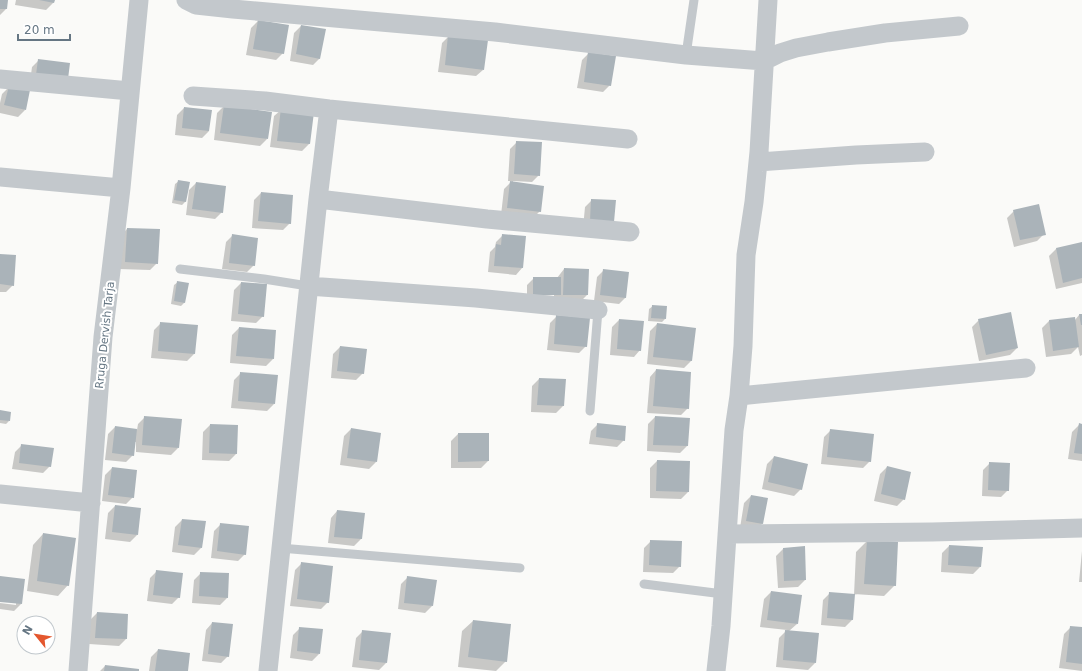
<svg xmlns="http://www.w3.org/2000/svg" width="1082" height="671" viewBox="0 0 1082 671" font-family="'DejaVu Sans',sans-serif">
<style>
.shadow{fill:#0003;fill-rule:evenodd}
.building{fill:#aab3b9}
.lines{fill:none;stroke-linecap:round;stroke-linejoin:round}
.service{stroke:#c3c8cc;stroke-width:9}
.minor{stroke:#c3c8cc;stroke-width:19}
.labels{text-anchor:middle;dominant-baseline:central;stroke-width:4;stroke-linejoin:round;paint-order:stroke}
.street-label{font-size:11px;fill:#657683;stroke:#fff}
</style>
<rect width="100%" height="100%" fill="#fafaf8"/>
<path class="shadow" d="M0,0h7l-1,9 -6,6z
M16,0h38l-1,3 -7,7 -31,-5z
M258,21l25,32 -7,7 -30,-5 5,-27z
M301,26l19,32 -7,7 -23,-4 4,-28z
M449,36l34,34 -7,6 -38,-4 4,-29z
M589,53l21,32 -7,7 -26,-4 5,-28z
M39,60l30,4 -39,18 2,-15z
M9,87l16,23 -7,7 -18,-4v-10l2,-9z
M224,106l43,33 -7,7 -46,-6 3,-27z
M184,108l25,23 -7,7 -27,-3 2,-20z
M281,110l32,3 -4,31 -7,7 -32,-4 4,-31z
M517,142l22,33 -7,7 -19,-1v2l27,28 -7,7 -32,-3 3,-26 8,-8h-4l2,-32z
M179,181l10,1 -4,20 -3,3 -10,-2 3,-19z
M196,183l26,29 -7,7 -29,-4 3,-25z
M261,193l29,30 -7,7 -31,-2 2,-28z
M592,200l23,1 -32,27 2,-21z
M1014,211l30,23 -7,7 -23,6 -7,-29z
M127,229l30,34 -7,7 -32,-1 2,-33z
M233,235l21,30 -7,7 -25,-3 4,-27z
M503,235l19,33 -6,7 -28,-3 2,-20 5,-5 1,-5z
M1082,243v40l-26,6 -7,-33 7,-7z
M0,255l13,30 -7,7h-6z
M564,269l23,26 -7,7h-53v-17l7,-7h23zM528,294h26v2z
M604,270l22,27 -7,7 -25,-3 3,-24z
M178,282l9,2 -3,19 -3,3 -10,-2 3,-19z
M241,283l22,33 -7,7 -25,-2 3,-31z
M653,306l12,13 -3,3 -14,-1 1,-12z
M1079,315h3v40l-2,1 -2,-9 -7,7 -25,3 -4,-29 7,-7 26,-1z
M557,316l29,30 -7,7 -32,-3 3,-27z
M619,320l21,30 -6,7 -24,-2 2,-28z
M979,320l38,28 -7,7 -31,6 -7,-34z
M161,323l35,3 -2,28 -7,7 -36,-3 3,-28z
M657,324l38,5 -4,32 -7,7 -37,-4 3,-33z
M239,328l34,31 -7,7 -36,-3 2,-28z
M340,347l23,26 -7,7 -25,-2 2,-24z
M656,370l32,38 -7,7 -34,-2 3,-36z
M241,373l33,31 -7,7 -36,-3 3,-28z
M539,379l24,27 -7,7 -25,-1 1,-26z
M0,412l9,9 -3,3 -6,-1z
M145,417l33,31 -7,7 -35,-3v-10h-1l-2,13 -7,7 -21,-2 3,-26 7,-7 22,3 1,-6z
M655,417l32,29 -7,7 -33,-2 1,-27z
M598,424l26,16 -7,7 -28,-3 2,-13z
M210,425l26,29 -7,7 -27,-1 1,-28z
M1079,425h3v36l-14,-2 4,-27z
M351,429l25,33 -7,7 -29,-4 4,-29z
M831,430l39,31 -7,7 -42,-4 3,-27z
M458,434h30v27l-7,7h-30v-27z
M22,445l28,21 -7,7 -31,-4 3,-17z
M774,457l27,32 -7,7 -32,-7 5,-25z
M657,461l31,31 -7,7 -31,-1v-30z
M990,463l18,27 -7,7 -19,-1 1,-26z
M887,467l17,32 -7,7 -23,-5 6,-27z
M112,468l21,29 -7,7 -24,-3 3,-26z
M751,496l16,3 -5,25 -7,7 -15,-3 4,-25z
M115,506l22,29 -7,7 -25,-3 3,-26z
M337,511l27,3 -3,25 -7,7 -26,-3 3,-25z
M182,520l19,28 -7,7 -22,-3 3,-25z
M221,524l24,30 -7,7 -27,-3 3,-27z
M43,534l25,51 -10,11 -31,-5 6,-46z
M651,541l29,25 -7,7 -30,-1 1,-24z
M867,541l28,44 -11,11 -30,-2 -2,26 -7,7 -24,-2 2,-25 7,-7 24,2 2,-43z
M949,546l31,21 -7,7 -32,-2 1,-19z
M783,549l22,31 -7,7 -20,1 -2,-32z
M1082,551v31h-3z
M302,563l26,39 -7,7 -31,-3 5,-36z
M157,571l22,26 -7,7 -25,-3 3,-23z
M201,573l26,25 -7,7 -28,-2 2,-23z
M0,577l21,27 -7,7 -14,-2v-6l16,2v-3l-16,-1z
M408,577l24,29 -7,7 -27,-4 3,-25z
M771,592l26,32 -8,7 26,32 -7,7 -32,-3 3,-29 8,-8 -27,-3 4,-28z
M97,613l29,26 -7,7 -30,-2 1,-24z
M473,621l33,40 -10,10 -38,-4 4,-36z
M212,623l16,33 -7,7 -19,-2 4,-31z
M1071,627l11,1v43l-23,-3 5,-34z
M300,628l19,26 -7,7 -22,-3 3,-23z
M363,631l23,32 -7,7 -27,-3 4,-29z
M158,650l29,21h-38l2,-14z
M105,666l33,5h-38z"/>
<path class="building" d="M0,0h8l-1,9h-7z
M39,0h16l-1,3z
M258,20l31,5 -5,29 -31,-5z
M301,25l25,4 -6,30 -24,-5z
M448,35l40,5 -4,30 -39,-5z
M588,52l28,4 -5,30 -27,-4z
M38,59l32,4 -2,16 -32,-4z
M9,86l21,4 -4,20 -22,-5z
M224,105l48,7 -4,27 -48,-6z
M184,107l28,3 -3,21 -27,-3z
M281,108l33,4 -4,32 -33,-3z
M516,141l26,1 -2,34 -26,-2z
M178,180l12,2 -4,20 -12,-2z
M510,181l34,5 -3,26 -34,-4z
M196,182l30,4 -3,27 -31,-4z
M261,192l32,3 -2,29 -33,-3z
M591,199l25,1 -2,22 -24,-1z
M1039,204l7,31 -26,5 -7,-30z
M127,228l33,1 -2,35 -33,-2z
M232,234l26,4 -3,28 -26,-3z
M502,234l24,2 -3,32 -29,-2 2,-22 5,1z
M1082,242v36l-19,5 -7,-35z
M0,254l16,1 -2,31 -14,-2z
M564,268l25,1 -1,26h-25z
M603,269l26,3 -3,26 -26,-3z
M533,277h28v18h-28z
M177,281l12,2 -4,20 -11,-2z
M241,282l26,2 -3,33 -26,-3z
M652,305l15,1 -1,13 -15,-1z
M1011,312l7,36 -32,7 -8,-36z
M1079,314h3v11h-1z
M556,315l34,3 -3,29 -33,-3z
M1075,317l4,30 -26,4 -4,-31z
M619,319l25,2 -3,30 -24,-2z
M160,322l38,3 -3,29 -37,-3z
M657,323l39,5 -4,33 -39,-4z
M239,327l37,3 -2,29 -38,-3z
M340,346l27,3 -3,25 -27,-3z
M656,369l35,3 -2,37 -36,-3z
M240,372l38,3 -3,29 -37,-3z
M539,378l27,1 -2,27 -27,-1z
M0,410l11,2 -1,9 -10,-1z
M144,416l38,3 -3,29 -37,-3z
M655,416l35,2 -2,28 -35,-1z
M597,423l29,3 -1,15 -29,-4z
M1079,423l3,1v30l-8,-1z
M210,424l28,1 -1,29 -28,-1z
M115,426l22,3 -3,27 -22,-3z
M351,428l30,5 -4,29 -30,-4z
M830,429l44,5 -3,28 -44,-5z
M458,433h31v28l-31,1z
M21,444l33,4 -3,19 -32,-4z
M774,456l34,8 -6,26 -34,-8z
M657,460l33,1 -1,31 -33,-1z
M989,462l21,1 -1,28 -21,-1z
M887,466l24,6 -6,28 -24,-6z
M112,467l25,3 -3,28 -26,-3z
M751,495l17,3 -5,26 -17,-3z
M115,505l26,3 -3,27 -26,-3z
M337,510l28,3 -3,26 -28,-2z
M182,519l24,2 -4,27 -24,-3z
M220,523l29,3 -3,29 -29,-4z
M43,533l33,5 -7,48 -32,-5z
M650,540l32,1 -1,26 -32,-2z
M867,540l31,2 -2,44 -32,-2z
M949,545l34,2 -2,20 -33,-2z
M805,546l1,34 -22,1 -1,-33z
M301,562l32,4 -4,37 -32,-4z
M156,570l27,3 -3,25 -27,-3z
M200,572l29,1 -1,25 -29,-2z
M0,576l25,3 -3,25 -22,-2z
M407,576l30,4 -4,26 -29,-3z
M771,591l31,4 -4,29 -31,-4z
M829,592l26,2 -2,26 -26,-2z
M97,612l31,2 -1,25 -32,-1z
M473,620l38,4 -4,38 -39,-5z
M212,622l21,2 -4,33 -21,-3z
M1070,626l12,1v37l-16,-2z
M299,627l24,2 -3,25 -23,-3z
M362,630l29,3 -4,30 -28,-3z
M785,630l34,3 -3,30 -33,-3z
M158,649l32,4 -2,18h-33z
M105,665l34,4v2h-35z"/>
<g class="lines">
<path class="service" d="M686,55l8,-55
M180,269l84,10 44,7
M590,411l8,-101
M280,548l240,20
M644,584l79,10"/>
<path class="minor" d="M186,0l10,5 37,4 262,23 191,23 78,6 16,-8 16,-5 32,-6 57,-9 74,-7
M0,79l130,12
M193,96l72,5 64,8 299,30
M758,162l98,-7 69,-3
M0,177l121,11
M318,199l169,20 143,13
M308,286l168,12 122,12
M739,396l287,-28
M0,494l91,9
M727,534l205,-2 150,-4
M78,671l25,-334 18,-149 18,-188
M268,671l50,-472 11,-90
M716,671l5,-45 13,-196 5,-34 4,-50 3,-91 8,-53 5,-50 9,-152"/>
</g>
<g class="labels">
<g class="street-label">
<text transform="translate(105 335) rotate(-84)">Rruga Dervish Tarja</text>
</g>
</g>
<g transform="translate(36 635) rotate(300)"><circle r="19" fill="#ffffff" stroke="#c1c8cd"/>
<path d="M0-3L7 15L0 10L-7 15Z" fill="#e4572e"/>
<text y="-6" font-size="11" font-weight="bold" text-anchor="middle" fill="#657683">N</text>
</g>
<path d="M18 34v6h52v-6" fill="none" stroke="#657683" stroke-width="2"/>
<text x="24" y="34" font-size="12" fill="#657683" stroke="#ffffff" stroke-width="3" paint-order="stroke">20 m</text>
</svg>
